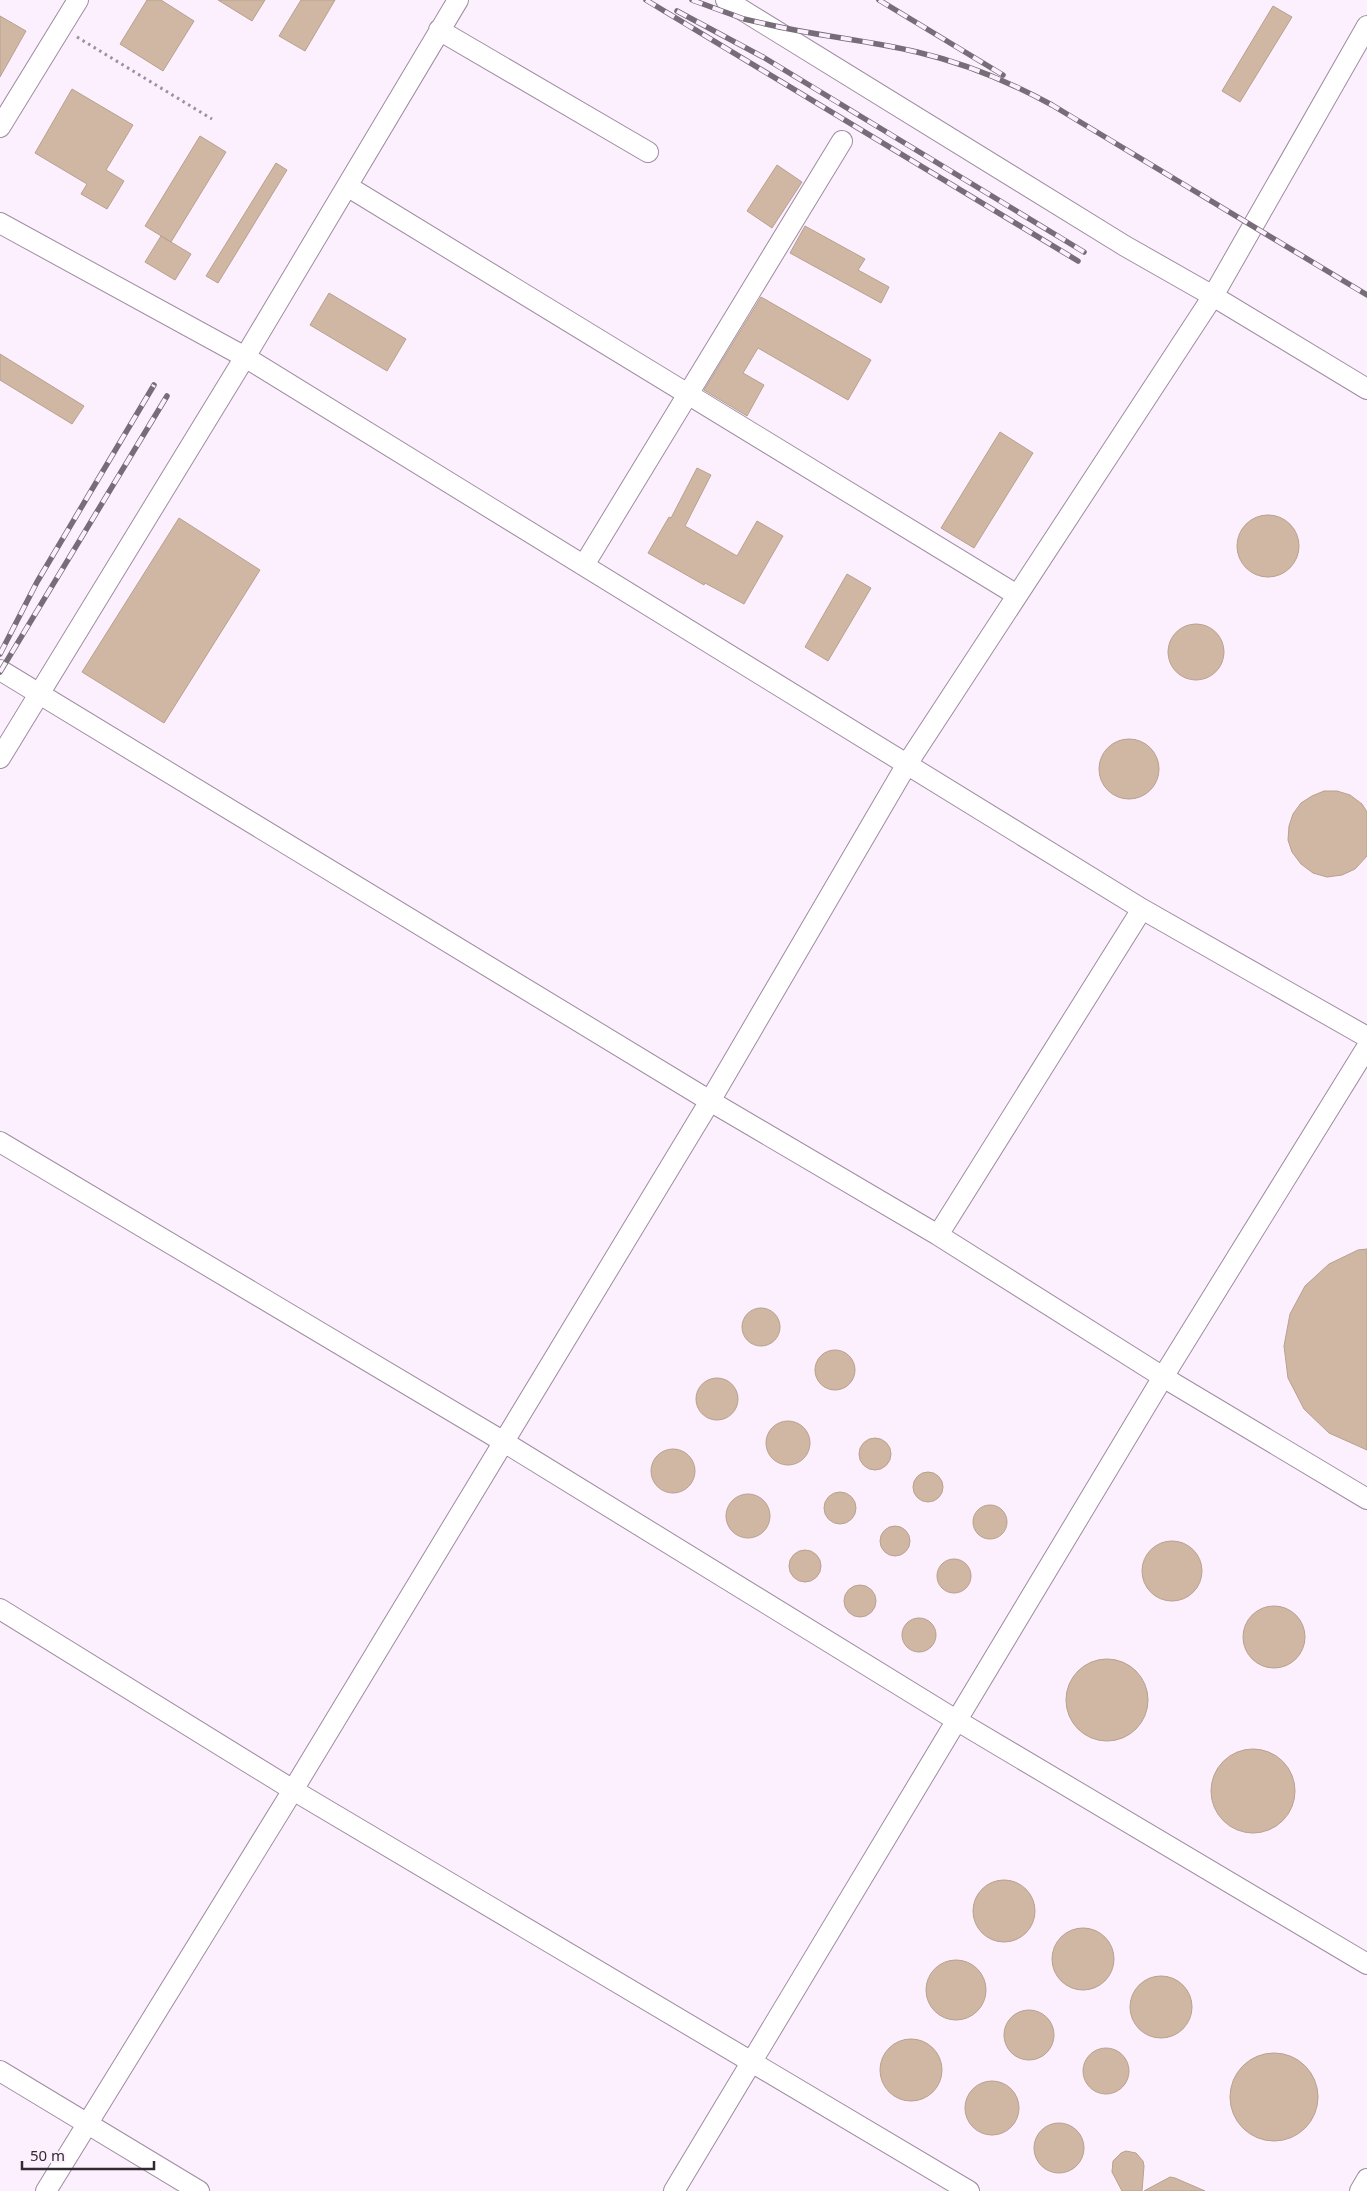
<svg xmlns="http://www.w3.org/2000/svg" width="1367" height="2191" viewBox="0 0 1367 2191" font-family="'Noto Sans',sans-serif">
<style>
.building{fill:#cfb7a3;stroke:#b8a18d}
.lines{fill:none;stroke-linecap:round;stroke-linejoin:round}
.minor-casing{stroke:#9f8ca2;stroke-width:22}
.path{stroke:#9b909c;stroke-width:3;stroke-dasharray:2.5 4;stroke-linecap:butt}
.minor{stroke:#fff;stroke-width:20}
.rail-casing{stroke:#776d79;stroke-width:5.5}
.rail{stroke:#fceffe;stroke-width:4;stroke-dasharray:11;stroke-linecap:butt}
</style>
<rect width="100%" height="100%" fill="#fceffe"/>
<path class="building" d="M147,0h14l33,21 -31,50 -43,-27z
M218,0h47l-13,21z
M301,0h34l-30,51 -26,-15z
M1273,6l19,11 -52,85 -18,-11z
M0,16l26,15 -26,46z
M72,89l61,36 -27,45 18,11 -17,28 -26,-15 6,-10 -52,-31z
M200,136l26,16 -55,90 -26,-16z
M276,163l11,7 -69,113 -12,-7z
M777,165l25,17 -30,46 -25,-17z
M805,226l60,33 -7,11 31,17 -8,16 -91,-50z
M161,236l30,18 -16,26 -30,-18z
M329,293l77,46 -19,32 -77,-46z
M761,297l110,63 -23,40 -90,-52 -15,25 21,12 -17,31 -43,-26z
M0,354l84,52 -12,18 -72,-44z
M1000,432l33,21 -59,95 -33,-20z
M697,468l14,7 -26,51 52,30 20,-35 26,15 -39,68 -39,-21 -1,2 -56,-32 21,-36 2,1z
M1237 546a31 31 0 1 1 62 0a31 31 0 1 1-62 0Z
M179,518l81,52 -96,153 -82,-51z
M847,574l24,14 -43,73 -23,-14z
M1168 652a28 28 0 1 1 56 0a28 28 0 1 1-56 0Z
M1099 769a30 30 0 1 1 60 0a30 30 0 1 1-60 0Z
M1324,791h13l13,4 12,9 5,8v44l-12,13 -13,6 -15,2 -14,-4 -12,-9 -9,-12 -4,-12 1,-14 4,-12 8,-11 11,-7z
M1367,1249v201l-38,-17 -25,-24 -16,-31 -4,-32 6,-32 15,-28 24,-22 29,-14z
M742 1327a19 19 0 1 1 38 0a19 19 0 1 1-38 0Z
M815 1370a20 20 0 1 1 40 0a20 20 0 1 1-40 0Z
M696 1399a21 21 0 1 1 42 0a21 21 0 1 1-42 0Z
M766 1443a22 22 0 1 1 44 0a22 22 0 1 1-44 0Z
M859 1454a16 16 0 1 1 32 0a16 16 0 1 1-32 0Z
M651 1471a22 22 0 1 1 44 0a22 22 0 1 1-44 0Z
M913 1487a15 15 0 1 1 30 0a15 15 0 1 1-30 0Z
M824 1508a16 16 0 1 1 32 0a16 16 0 1 1-32 0Z
M726 1516a22 22 0 1 1 44 0a22 22 0 1 1-44 0Z
M973 1522a17 17 0 1 1 34 0a17 17 0 1 1-34 0Z
M880 1541a15 15 0 1 1 30 0a15 15 0 1 1-30 0Z
M1142 1571a30 30 0 1 1 60 0a30 30 0 1 1-60 0Z
M789 1566a16 16 0 1 1 32 0a16 16 0 1 1-32 0Z
M937 1576a17 17 0 1 1 34 0a17 17 0 1 1-34 0Z
M844 1601a16 16 0 1 1 32 0a16 16 0 1 1-32 0Z
M1243 1637a31 31 0 1 1 62 0a31 31 0 1 1-62 0Z
M902 1635a17 17 0 1 1 34 0a17 17 0 1 1-34 0Z
M1066 1700a41 41 0 1 1 82 0a41 41 0 1 1-82 0Z
M1211 1791a42 42 0 1 1 84 0a42 42 0 1 1-84 0Z
M973 1911a31 31 0 1 1 62 0a31 31 0 1 1-62 0Z
M1052 1959a31 31 0 1 1 62 0a31 31 0 1 1-62 0Z
M926 1990a30 30 0 1 1 60 0a30 30 0 1 1-60 0Z
M1130 2007a31 31 0 1 1 62 0a31 31 0 1 1-62 0Z
M1004 2035a25 25 0 1 1 50 0a25 25 0 1 1-50 0Z
M880 2070a31 31 0 1 1 62 0a31 31 0 1 1-62 0Z
M1083 2071a23 23 0 1 1 46 0a23 23 0 1 1-46 0Z
M1230 2097a44 44 0 1 1 88 0a44 44 0 1 1-88 0Z
M965 2108a27 27 0 1 1 54 0a27 27 0 1 1-54 0Z
M1034 2148a25 25 0 1 1 50 0a25 25 0 1 1-50 0Z
M1126,2151l10,2 7,8 1,5 -2,25h-20l-10,-19 1,-11 8,-8z
M1170,2177l5,1 30,13h-61z"/>
<g class="lines">
<g class="minor-casing">
<path id="minor" d="M726,0l399,246 88,50 154,93
M439,30l209,122
M0,127l78,-127
M347,186l670,409
M0,223l245,134 897,552 225,128
M584,565l258,-424
M0,670l710,431 228,134 225,142 204,122
M0,758l245,-401 213,-357
M0,1142l504,300 452,278 411,244
M938,1235l204,-326
M0,1609l293,181 676,401
M0,2071l199,120
M46,2191l247,-401 417,-689 197,-337 306,-468 154,-270
M674,2191l489,-814 204,-330
M1360,2191l7,-12"/>
</g>
<path class="path" d="M77,37l135,82"/>
<use href="#minor" class="minor"/>
<g class="rail-casing">
<path id="rail" d="M646,0l432,261
M692,0l52,19 22,5c50,12 101,16 151,28 47,11 93,30 135,53l315,190
M879,0l124,75
M677,11l86,46 321,195
M0,654l37,-72 117,-197
M0,672l167,-276"/>
</g>
<use href="#rail" class="rail"/>
</g>
<path d="M22 2161v8h132v-8" fill="none" stroke="#322a33" stroke-width="2.5"/>
<text x="30" y="2161" font-size="15" fill="#322a33" stroke="#fceffe" stroke-width="4" paint-order="stroke">50 m</text>
</svg>
